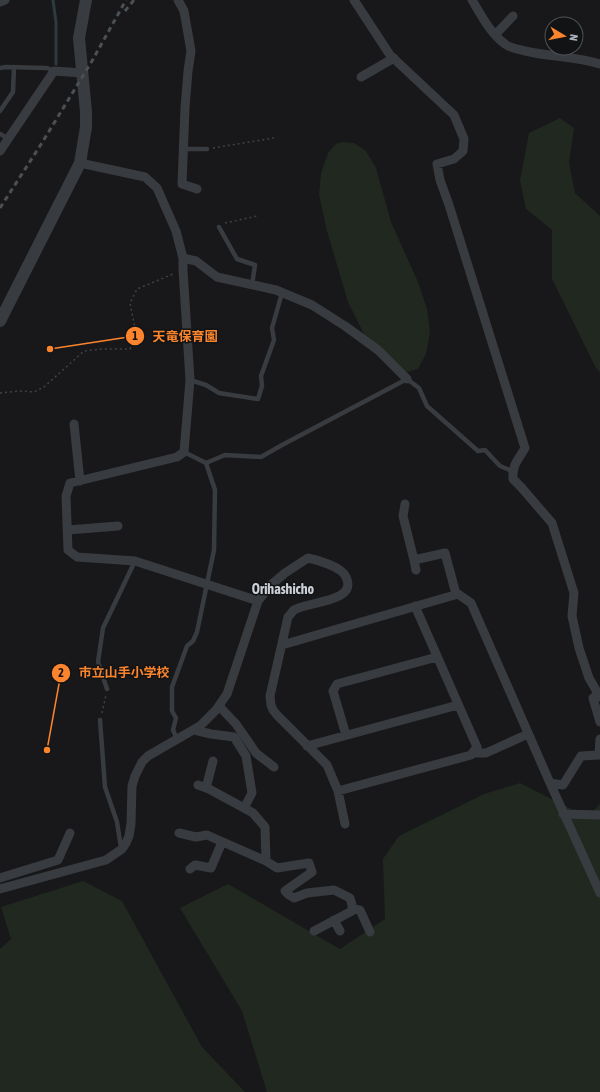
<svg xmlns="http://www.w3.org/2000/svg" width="600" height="1092" viewBox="0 0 600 1092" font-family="'Asap Condensed','Noto Sans JP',sans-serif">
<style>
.green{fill:#20281f}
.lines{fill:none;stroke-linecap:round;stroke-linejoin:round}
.stream{stroke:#2d3b3f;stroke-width:3}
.path{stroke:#3e4246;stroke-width:1.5;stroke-dasharray:2 3;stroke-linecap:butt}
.service{stroke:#383b3f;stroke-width:4.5}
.minor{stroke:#383b3f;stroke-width:9}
.tertiary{stroke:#383b3f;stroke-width:12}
.rail{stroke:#4b5054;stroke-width:3;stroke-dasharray:5 4;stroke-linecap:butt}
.labels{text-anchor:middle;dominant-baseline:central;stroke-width:3;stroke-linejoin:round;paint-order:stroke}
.quarter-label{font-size:14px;font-weight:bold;fill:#cad0d6;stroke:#121315}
.leader{fill:none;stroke:#fc842d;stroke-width:1.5}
.callout-dot{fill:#fc842d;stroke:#121315;stroke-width:1.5}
.mark-label{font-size:12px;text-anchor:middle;font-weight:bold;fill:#111}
.callout-label{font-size:13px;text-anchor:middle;font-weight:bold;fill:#fc842d;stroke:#121315;stroke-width:3;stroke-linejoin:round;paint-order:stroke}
</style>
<rect width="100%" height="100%" fill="#18181a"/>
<path class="green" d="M560,118l14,10 -5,35 6,30 25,23v157l-5,-7 -43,-87v-49l-26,-21 -6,-28 9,-48z
M342,142l12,1 12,8 10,17 15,54 27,60 9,27 3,23 -4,22 -8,15 -11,3 -12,-2 -15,-13 -16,-23 -16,-32 -21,-71 -8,-36 2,-22 7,-20 8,-9z
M520,783l67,34 13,-13v288h-333l-25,-81 -62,-103 48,-24 112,65 45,-30 -2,-60 16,-23 85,-42z
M83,881l39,20 80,146 43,45h-245v-143l11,-10 -10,-32z"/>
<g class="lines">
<path class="stream" d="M53,0l3,22v42"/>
<path class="path" d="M213,148l61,-10
M225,223l32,-7
M0,393l20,-2 14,1 10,-5 40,-36 18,-2h28l6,-16 -6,-30 7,-14 36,-15
M102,713l4,-18"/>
<path class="service" d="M0,68l6,-1 41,1 7,3
M0,111l13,-19 1,-25
M0,134l9,5
M184,149h23
M219,227l18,32 18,6 -3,20
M190,380l16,5 13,8 39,6 4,-13 -1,-10 13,-36 -2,-12 10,-35
M206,463l19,-8 36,2 21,-12 125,-66 12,9 8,18 51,45 7,-1 15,16 12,5
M107,689l-9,-27 5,-34 32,-67
M100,720l5,67 12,35 4,26
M177,739l-4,-9 3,-12 -4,-7v-24l15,-41 6,-5 4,-9 17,-82 1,-60 -9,-27 -22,-11"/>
<path class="minor" d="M178,0l6,11 7,40 -3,20 -3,37 -3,76 15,5
M354,0l36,55 64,60 10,24 -1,12 -9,8 -17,5 3,16 9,25 76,243c-7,12 -13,17 -12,31l8,8 31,36 22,70 -2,23 7,32 10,30 11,19
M472,0c9,15 18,33 33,44 5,4 13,5 20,7 25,6 51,5 75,13
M0,2l5,-2
M495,35l18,-19
M361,77l33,-19
M0,151l54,-80 28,2
M80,163l65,14 12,11 19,43 7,27v12l7,110 -6,72 -7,5 -107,26 -4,13 2,54 9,7 58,4 123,40
M183,258l13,3 21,16 59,13 36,15 33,21 33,24 29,29
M74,424l6,57
M405,504l-2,12 11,44 2,10
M68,530l50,-4
M414,560l31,-7 11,41
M282,645l176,-51 13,9 79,180 13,2 18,-29 18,-1 1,-16
M598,694l-5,4 7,24
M219,706l17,18 20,29 18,14
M194,730l17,4 23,3 12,19 6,37 -8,15 -35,-19 -11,-4
M346,735l-13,-44 4,-7 100,-27
M307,746l151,-41
M473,753h13l42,-19
M550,783l50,110
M206,788l7,-27
M338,791l7,33
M563,814l37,1
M179,833l17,4 11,-2 59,26 -1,-34 -12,-14 -9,-5
M266,861l11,7 32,-5 3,9 -27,19 4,4 5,3 13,-5 27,-3 16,8 2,7v6l-38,20
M190,869l5,-4 16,3 11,-26
M0,878l58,-18 12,-27
M0,889l106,-29 16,-11 4,-6 3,-7 2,-12 1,-38 3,-10 7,-14 6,-6 12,-7 40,-23 16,-16 11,-16 31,-93 13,-16 14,-12 23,-15c10,2 34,9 38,19 12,26 -39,24 -52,33 -2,2 -4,5 -6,7l-18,79 1,9 2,5 4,5 50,50 11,26 133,-36 6,-8 -62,-141
M352,908l8,2 10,22
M334,920l6,11"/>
<path class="tertiary" d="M0,321l80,-158 6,-36v-15l-7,-74 7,-38"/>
<path class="rail" d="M125,11l9,-11
M0,208l40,-62 52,-85 34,-61"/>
</g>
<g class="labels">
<g class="quarter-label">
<text x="283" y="589">Orihashicho</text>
</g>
</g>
<path class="leader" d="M50 349L135 336M47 750L61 673"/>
<g class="callout-dot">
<circle cx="50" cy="349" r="4"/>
<circle cx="47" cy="750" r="4"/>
<circle cx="135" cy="336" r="10"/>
<circle cx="61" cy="673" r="10"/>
</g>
<g class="mark-label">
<text x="135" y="340">1</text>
<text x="61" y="677">2</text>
</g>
<g class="callout-label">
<text x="185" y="341">天竜保育園</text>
<text x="124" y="677">市立山手小学校</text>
</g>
<g transform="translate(564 36) rotate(100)"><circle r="19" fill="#121315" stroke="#4e5357"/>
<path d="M0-3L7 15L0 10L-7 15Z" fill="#fc842d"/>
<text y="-6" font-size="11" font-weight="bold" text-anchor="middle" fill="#a9b3ba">N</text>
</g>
</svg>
